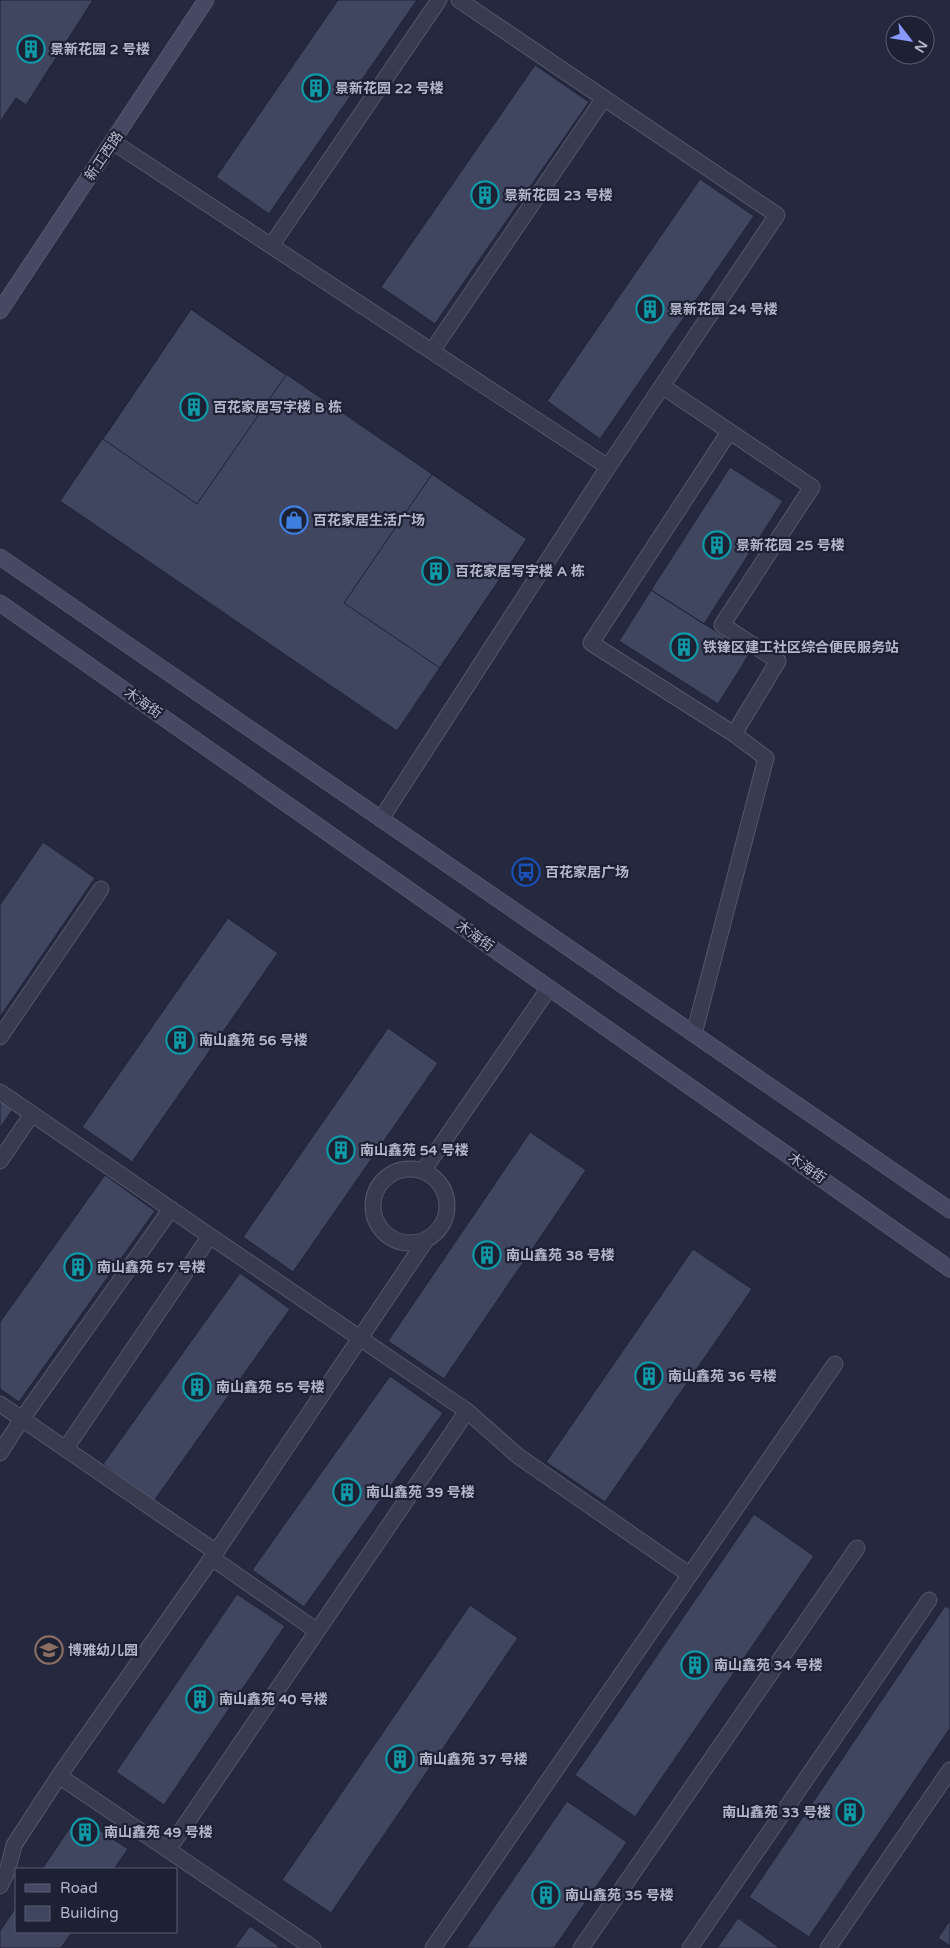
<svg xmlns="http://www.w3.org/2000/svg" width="950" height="1948" viewBox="0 0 950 1948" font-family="'Varela Round','Noto Sans SC',sans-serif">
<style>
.building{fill:#404560;stroke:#1f2336}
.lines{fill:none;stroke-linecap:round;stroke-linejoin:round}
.street-casing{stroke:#53576a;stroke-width:17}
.secondary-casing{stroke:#53576a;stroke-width:17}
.street{stroke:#383c4f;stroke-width:15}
.secondary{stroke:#464963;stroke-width:15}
.labels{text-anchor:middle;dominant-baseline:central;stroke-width:4.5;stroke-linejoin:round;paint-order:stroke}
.poi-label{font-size:14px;font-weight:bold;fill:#b4b7ca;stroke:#1d2134;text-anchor:start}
.street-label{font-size:14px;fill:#b4b7ca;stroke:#1d2134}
</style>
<rect width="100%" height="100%" fill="#242940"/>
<path class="building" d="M0,0h93l-67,105 -10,-7 -16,24z
M338,0h79l-148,214 -53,-37z
M535,65l54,37 -154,222 -54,-37z
M700,179l54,37 -154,223 -53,-38z
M191,309l336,230 -130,192 -337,-230z
M191,309l95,66 -89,129 -94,-65z
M730,467l53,34 -79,123 -53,-34z
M432,474l95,65 -87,129 -96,-65z
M651,590l99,63 -32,51 -99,-63z
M43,842l52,36 -95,139v-112z
M228,918l50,35 -146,209 -50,-35z
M388,1028l50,35 -145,209 -50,-35z
M0,1100l13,9 -13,19z
M530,1132l56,38 -142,209 -56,-38z
M105,1175l50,36 -136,191 -19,-13v-67z
M693,1249l59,40 -147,213 -59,-40z
M240,1273l50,36 -136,192 -51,-37z
M390,1376l53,37 -139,194 -52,-37z
M754,1514l60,42 -179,261 -60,-42z
M237,1594l48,32 -121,179 -48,-33z
M470,1605l48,33 -187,275 -49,-33z
M945,1606l5,3v119l-141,209 -60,-40z
M567,1801l60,41 -73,106h-88z
M78,1816l50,33 -14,20h-72z
M16,1907v25h56l-11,16h-61v-17z
M738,1918l42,30h-63z
M950,1920v26l-12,-8z
M250,1926l31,22h-47z"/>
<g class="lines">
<g class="street-casing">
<path id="street" d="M459,0l318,215 -115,171
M113,142l495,325 54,-81 150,101 -90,138 56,36 -44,73 32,24 -72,276
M271,246l168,-246
M432,351l172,-253
M729,432l-138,211 143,91
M381,819l227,-352
M0,1037l101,-148
M0,1092l210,144 -144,212
M0,1161l32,-47
M373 1206a37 37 0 1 1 74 0a37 37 0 1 1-74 0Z
M423,1171l126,-183
M210,1236l257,175 51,45 172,119
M0,1404l22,15 149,-210
M0,1453l22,-34 194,133
M212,1558l105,73
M59,1776l254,172
M168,1850l299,-439
M0,1886l7,-14 7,-27 45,-69 157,-224 210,-312
M433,1948l402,-584
M581,1948l276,-400
M690,1948l239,-348
M828,1948l122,-178"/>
</g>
<g class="secondary-casing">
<path id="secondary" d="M0,311l206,-311
M0,557l950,653
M0,603l950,666"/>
</g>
<use href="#street" class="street"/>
<use href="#secondary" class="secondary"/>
</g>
<defs>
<g id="building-ring" transform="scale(1.4375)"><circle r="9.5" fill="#1d2134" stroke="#0f9aa8" stroke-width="1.5"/><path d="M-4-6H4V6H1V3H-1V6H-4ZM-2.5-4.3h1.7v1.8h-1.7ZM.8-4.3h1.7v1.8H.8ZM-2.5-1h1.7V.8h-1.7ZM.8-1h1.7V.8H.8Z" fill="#0f9aa8"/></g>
<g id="shop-ring" transform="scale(1.4375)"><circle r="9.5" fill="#1d2134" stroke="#3f7fe0" stroke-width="1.5"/><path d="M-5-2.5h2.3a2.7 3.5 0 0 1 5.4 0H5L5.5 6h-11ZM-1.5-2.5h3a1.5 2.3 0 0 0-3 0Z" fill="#3f7fe0"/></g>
<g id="bus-ring" transform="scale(1.4375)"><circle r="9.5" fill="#1d2134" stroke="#1a4fb4" stroke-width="1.5"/><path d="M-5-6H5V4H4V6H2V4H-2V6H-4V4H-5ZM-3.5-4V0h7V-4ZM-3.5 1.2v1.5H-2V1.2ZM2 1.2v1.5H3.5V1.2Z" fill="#1a4fb4"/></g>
<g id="school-ring" transform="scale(1.4375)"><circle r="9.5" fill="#1d2134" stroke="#8d6e63" stroke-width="1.5"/><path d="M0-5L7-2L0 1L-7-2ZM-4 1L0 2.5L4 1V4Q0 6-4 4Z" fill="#8d6e63"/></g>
</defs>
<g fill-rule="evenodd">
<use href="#building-ring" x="31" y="49"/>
<use href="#building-ring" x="316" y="88"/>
<use href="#building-ring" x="485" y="195"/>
<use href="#building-ring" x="650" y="309"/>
<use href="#building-ring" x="194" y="407"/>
<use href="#shop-ring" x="294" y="520"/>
<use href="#building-ring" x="717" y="545"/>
<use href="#building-ring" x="436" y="571"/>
<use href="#building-ring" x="684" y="647"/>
<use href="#bus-ring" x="526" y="872"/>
<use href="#building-ring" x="180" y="1040"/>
<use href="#building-ring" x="341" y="1150"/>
<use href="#building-ring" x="487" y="1255"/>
<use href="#building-ring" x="78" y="1267"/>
<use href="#building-ring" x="649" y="1376"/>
<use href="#building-ring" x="197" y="1387"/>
<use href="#building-ring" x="347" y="1492"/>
<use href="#school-ring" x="49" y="1650"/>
<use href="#building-ring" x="695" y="1665"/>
<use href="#building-ring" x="200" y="1699"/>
<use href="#building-ring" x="400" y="1759"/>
<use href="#building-ring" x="850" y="1812"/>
<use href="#building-ring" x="85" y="1832"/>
<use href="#building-ring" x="546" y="1895"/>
</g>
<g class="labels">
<g class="poi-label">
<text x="50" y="49">景新花园 2 号楼</text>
<text x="335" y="88">景新花园 22 号楼</text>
<text x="504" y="195">景新花园 23 号楼</text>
<text x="669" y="309">景新花园 24 号楼</text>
<text x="213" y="407">百花家居写字楼 B 栋</text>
<text x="313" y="520">百花家居生活广场</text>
<text x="736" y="545">景新花园 25 号楼</text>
<text x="455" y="571">百花家居写字楼 A 栋</text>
<text x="703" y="647">铁锋区建工社区综合便民服务站</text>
<text x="545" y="872">百花家居广场</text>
<text x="199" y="1040">南山鑫苑 56 号楼</text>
<text x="360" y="1150">南山鑫苑 54 号楼</text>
<text x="506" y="1255">南山鑫苑 38 号楼</text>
<text x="97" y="1267">南山鑫苑 57 号楼</text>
<text x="668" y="1376">南山鑫苑 36 号楼</text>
<text x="216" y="1387">南山鑫苑 55 号楼</text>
<text x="366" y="1492">南山鑫苑 39 号楼</text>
<text x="68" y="1650">博雅幼儿园</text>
<text x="714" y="1665">南山鑫苑 34 号楼</text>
<text x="219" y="1699">南山鑫苑 40 号楼</text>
<text x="419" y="1759">南山鑫苑 37 号楼</text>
<text x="831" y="1812" text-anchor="end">南山鑫苑 33 号楼</text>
<text x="104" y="1832">南山鑫苑 49 号楼</text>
<text x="565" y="1895">南山鑫苑 35 号楼</text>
</g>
<g class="street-label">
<text transform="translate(104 156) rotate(-56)">新工西路</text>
<text transform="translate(143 703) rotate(35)">木海街</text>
<text transform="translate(475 936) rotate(35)">木海街</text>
<text transform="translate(807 1168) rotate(35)">木海街</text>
</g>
</g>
<rect x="15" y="1868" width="162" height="65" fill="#1d2134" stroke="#595d70"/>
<rect x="25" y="1884" width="25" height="8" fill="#464963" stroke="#595d70"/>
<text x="60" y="1893" font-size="15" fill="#b4b7ca">Road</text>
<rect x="25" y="1906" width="25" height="15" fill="#404560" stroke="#595d70"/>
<text x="60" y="1918" font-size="15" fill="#b4b7ca">Building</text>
<g transform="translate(910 40) rotate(121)"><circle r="24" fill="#1d2134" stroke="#595d70"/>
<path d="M0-4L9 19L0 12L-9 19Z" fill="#8898fb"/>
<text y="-8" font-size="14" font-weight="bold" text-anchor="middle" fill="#b4b7ca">N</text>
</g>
</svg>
